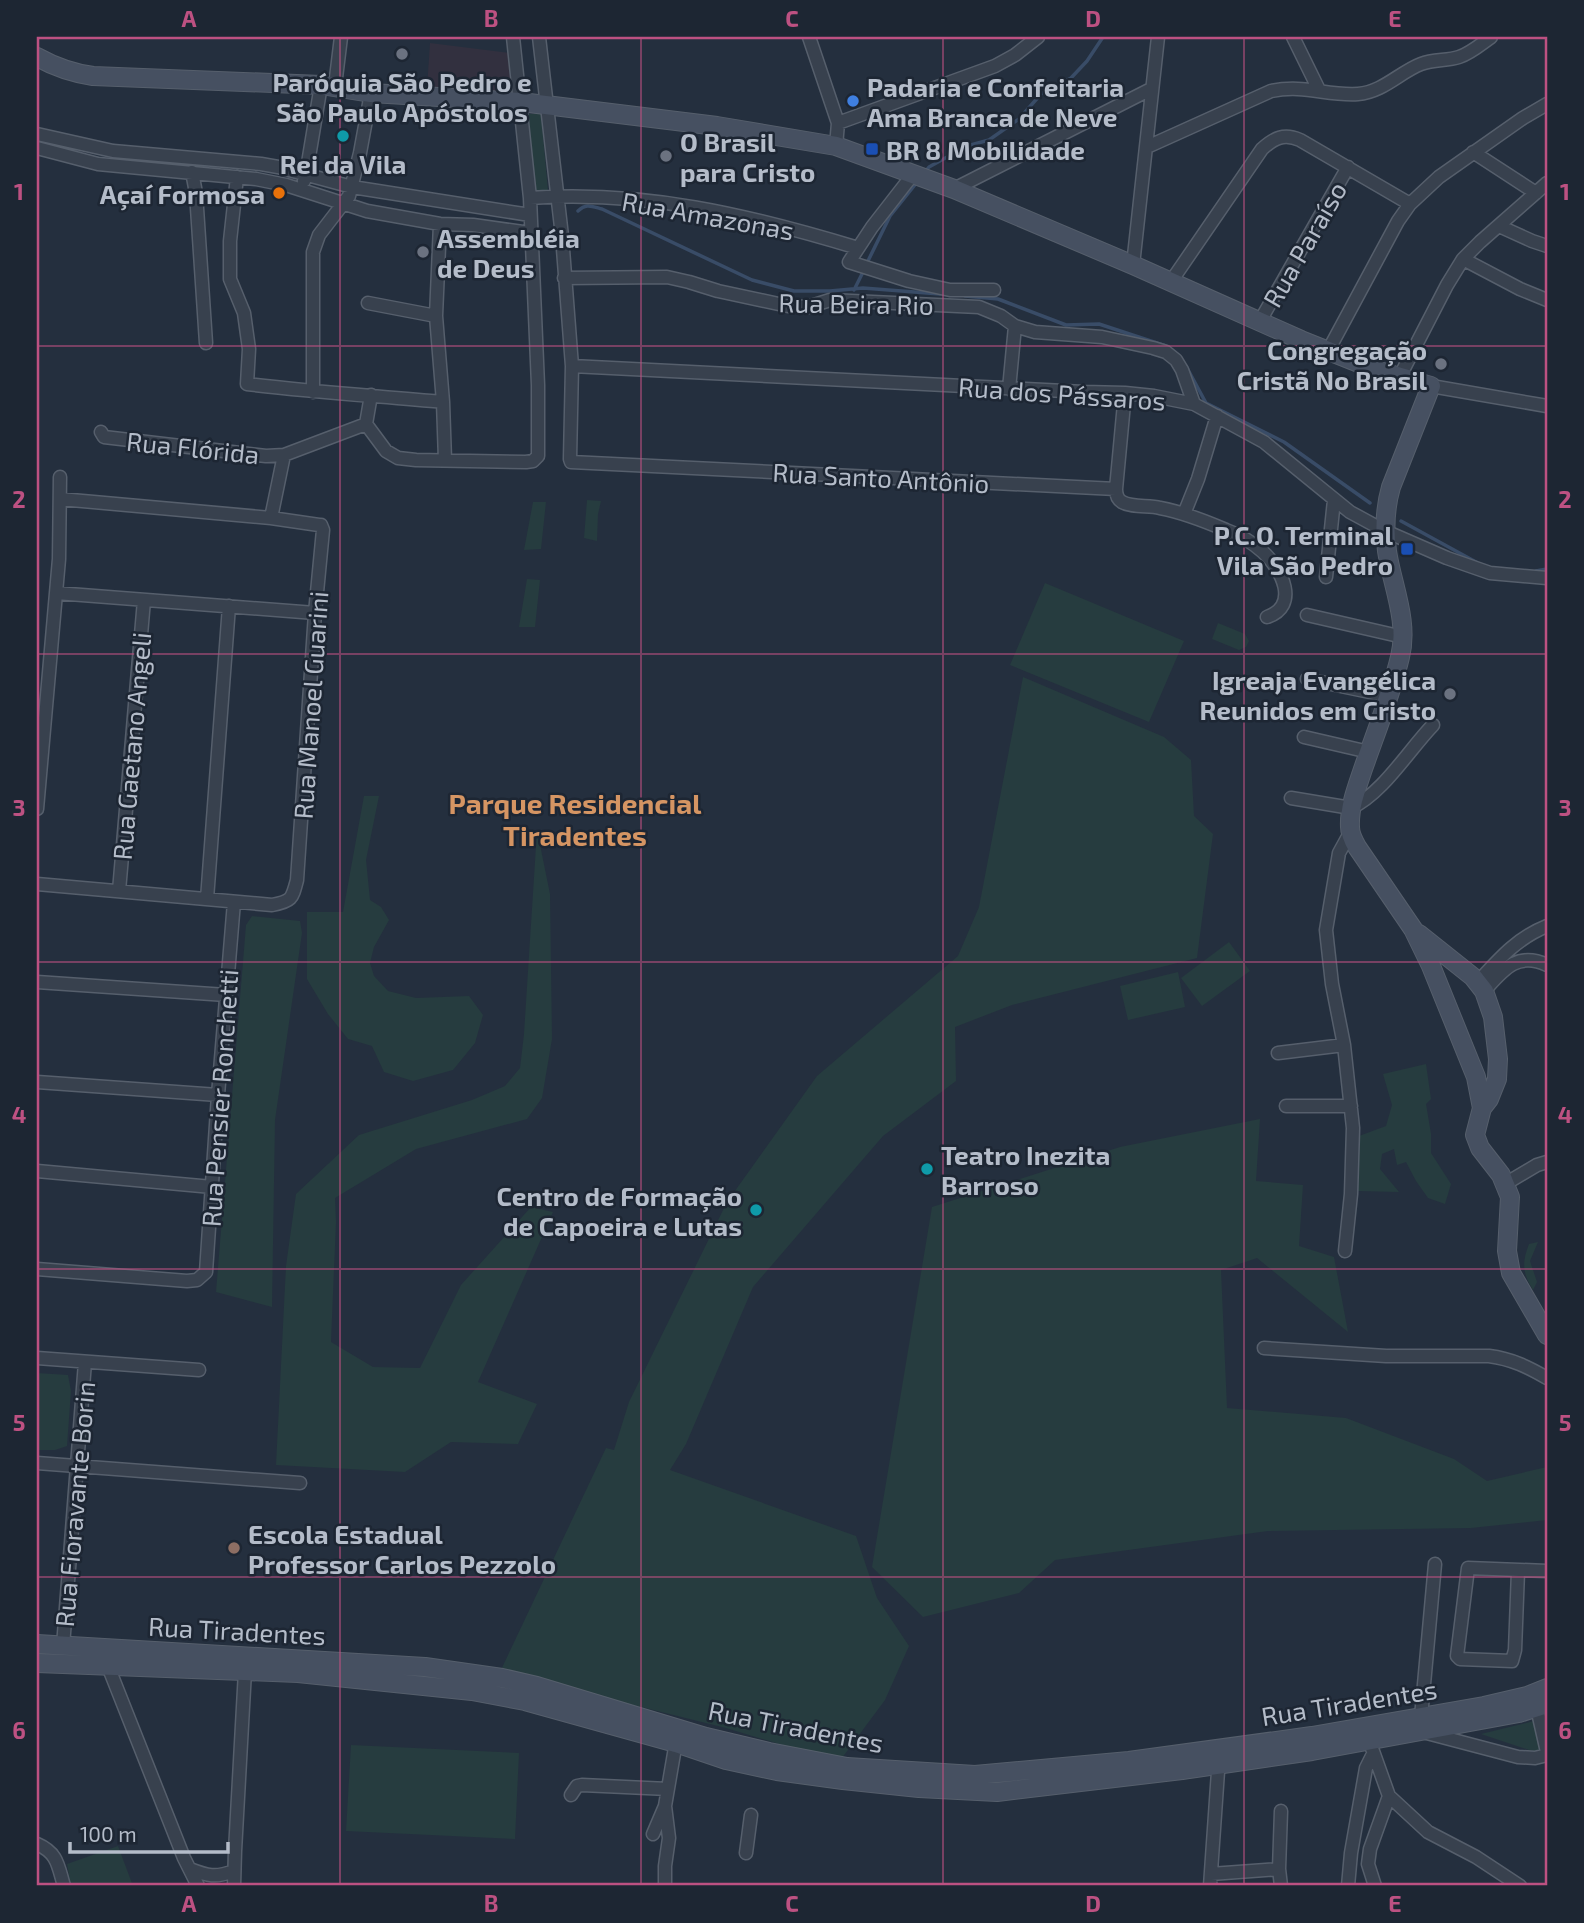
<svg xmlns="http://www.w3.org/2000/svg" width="1584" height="1923" viewBox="0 0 1584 1923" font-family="'Exo 2',sans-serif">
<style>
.medical{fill:#32303f}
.green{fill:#263c3f}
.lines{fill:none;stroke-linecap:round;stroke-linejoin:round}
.stream{stroke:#394c67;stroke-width:3.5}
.street-casing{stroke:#565f6c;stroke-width:15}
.secondary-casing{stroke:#565f6c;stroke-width:20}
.street{stroke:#38414e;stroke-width:12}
.secondary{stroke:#465061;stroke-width:18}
.grid{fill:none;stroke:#bd5182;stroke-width:2;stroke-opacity:0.55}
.worship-dot{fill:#6b7280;stroke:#1d2633;stroke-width:2.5}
.shop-dot{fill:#3f7fe0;stroke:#1d2633;stroke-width:2.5}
.culture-dot{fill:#0f9aa8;stroke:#1d2633;stroke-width:2.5}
.transit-dot{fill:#1a4fb4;stroke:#1d2633;stroke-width:2.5}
.food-dot{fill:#e8710a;stroke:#1d2633;stroke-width:2.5}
.education-dot{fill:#8d6e63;stroke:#1d2633;stroke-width:2.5}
.labels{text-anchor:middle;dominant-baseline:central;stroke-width:5;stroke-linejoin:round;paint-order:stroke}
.poi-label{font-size:26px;font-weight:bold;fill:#b4bcc9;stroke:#1d2633;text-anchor:start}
.street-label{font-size:26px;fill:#b4bcc9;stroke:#1d2633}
.neighbourhood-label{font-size:28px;font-weight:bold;fill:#d59563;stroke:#1d2633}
.neatline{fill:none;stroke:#bd5182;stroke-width:2.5}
.grid-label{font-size:23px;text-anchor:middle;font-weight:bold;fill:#bd5182}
</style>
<rect width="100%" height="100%" fill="#242f3e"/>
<path class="medical" d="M430,43l81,10 4,40 -88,-5z"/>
<path class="green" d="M525,114h16l7,77 -16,1z
M587,500l14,1 -3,13 -1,27 -13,-3z
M533,502h13l-5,47 -17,1z
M527,579l13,1 -5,47h-16z
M1045,583l139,58 -35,81 -139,-57z
M1218,623l27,11 4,7 -3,6 -7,3 -27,-11z
M1023,677l141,60 27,23 3,56 19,18 -16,124 -185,47 -57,22 1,54 -73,55 -130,151 -67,157 -16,26 186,66 21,62 32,48 -24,54 -46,62 -113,-34 -226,-56 106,-224 8,2 15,-48 98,-200 90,-126 141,-120 21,-49z
M364,796h15l-13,64 4,40 11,7 8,13 -15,27 -4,16 4,13 14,15 28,7 53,-2 14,19 -8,28 -22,27 -40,11 -29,-9 -12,-26 -24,-7 -20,-25 -21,-35v-67h36z
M537,830l13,64 2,145 -10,59 -15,21 -111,30 -81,49 1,24 -5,120 42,25 47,1 41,-83 70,-78 22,5 -75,170 59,22 -19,40 -67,-2 -46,30 -129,-7 10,-199 10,-72 63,-59 113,-35 33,-14 15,-18 4,-34z
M252,916l48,5 2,12 -27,187 -3,187 -56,-15 30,-367z
M1229,942l21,29 -48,35 -21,-28z
M1178,972l7,35 -57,13 -8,-34z
M1426,1064l5,35 -5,5 5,30v19l20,31 -6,20 -17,-6 -12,-17 -10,-19 -9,3 -3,-16 -12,5 -2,15 19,23 -41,-1 1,-55 27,-10 6,-21 -9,-31z
M1260,1119l-4,62 47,4 -4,61 35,11 14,75 -91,-74 -36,12 6,138 119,10 108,41 33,22 60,-14v53l-76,8 -203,3 -213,29 -36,33 -96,24 -51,-50 60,-360 188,-60z
M1538,1242l-8,19 7,21 -4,8c-11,-17 -11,-28 -4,-46z
M37,1373l31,2 3,16 -4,55 -12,4h-18z
M1538,1720l6,35 -63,-21z
M351,1745l168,8 -4,86 -169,-8z
M118,1846l15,40h-62l-4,-22z"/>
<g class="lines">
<path class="stream" d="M925,172l4,-5 38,-21 22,-6 30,-21 22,-25 30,-16 16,-17 16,-24
M578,211c8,-8 13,-5 24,-2l150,71 42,11h36l33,-3 77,6
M867,263l23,-47 28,-35
M854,290l10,-20
M965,296l33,3 68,26 33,-1 67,22
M1186,366l20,37 78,39 86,61
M1401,521l75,41
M1536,571l11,-2"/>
<g class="street-casing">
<path id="street" d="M539,37l23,199 10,130 -2,93 1,3 545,27c0,5 1,10 6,13 10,6 27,3 38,6 22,4 45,13 66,22 14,5 27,13 37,22 19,17 37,54 4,65
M809,37l29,86 -2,23
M1293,37l26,53
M335,86l6,-49
M838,123l157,-57 20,-11 23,-18
M37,134l76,17 148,13 17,3 74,20 178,28
M1147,147l124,-56c34,-7 55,5 87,3 25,-2 42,-22 63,-30 13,-5 26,-3 38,-7 12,-4 22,-13 32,-20
M37,148l61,16 158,15 30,6 81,26 73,13 33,1 57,8
M1473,152l63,41
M192,172l4,21 10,150
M914,173l-42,54 -23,35 60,19 41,9h44
M237,177l-7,64v38l14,34 5,36 -2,35c65,8 131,12 196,18
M304,181l2,-6 15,-90
M954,189l197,-100
M530,198c115,-8 219,17 328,50
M440,224l-4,92 7,86 2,58
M1499,226l33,15 15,5
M1463,259l57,30 27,11
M1133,265l25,-228
M564,278l103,-1 22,5 29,9 70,15 20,1 22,-7 149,7 22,9 14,10 20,6 67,5 51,11 13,4 10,8 6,10 12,34
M1170,283l92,-134c12,-11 22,-16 38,-9l110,64
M368,303l68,13
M1260,321l88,-154
M1328,351l70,-130 12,-17 29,-27 84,-59 24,-14
M572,366l512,26 41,1 29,3 40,8 70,38 86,70 35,19 62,27 43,15 57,5
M1400,376l47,-91 16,-26 17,-17 67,-59
M1431,386l116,20
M1009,389l6,-63
M313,392v-140l6,-17 30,-39 11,-43 11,-60
M371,395l-5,29 20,27 12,7 18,2 110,2 7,-1 5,-5v-71l-8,-187 -17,-161
M101,432l3,5 162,19 18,-1 82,-31
M1116,489l9,-96
M1184,514l14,-35 19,-63
M271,518l13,-63
M1326,577l8,-77
M56,593l259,20
M1307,615l96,22
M1307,679l82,17
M1304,737l65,15
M1291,798l60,10c32,-15 57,-57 82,-83
M37,809l22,-250 1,-82
M37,884l235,21c20,-4 20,-6 25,-25l18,-267 8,-83 -2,-5h-2l-48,-7 -211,-19
M119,891l25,-291
M207,899l22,-293
M37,982l189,13
M1478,982c21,-23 39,-44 69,-56
M1484,991c19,-21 33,-40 63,-26
M1278,1053l66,-8
M37,1082l181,13
M1286,1106h65
M37,1171l175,16
M1505,1184l32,-19 10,-3
M1345,1251l6,-57 2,-66 -9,-83 -12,-61 -6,-54 13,-77 11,-20
M37,1269l150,12 10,-1 9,-8 12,-177 16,-193
M1264,1348l122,8h103c23,3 39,11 58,22
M37,1358l162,12
M37,1463l263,20
M1518,1571l-3,79 -3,11 -52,-2 -3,-3 11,-88 79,3
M63,1646l22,-284
M108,1666l76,192 14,28
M1537,1708l10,44
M1421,1717l14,-153
M1423,1732l95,25 17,1 12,-3
M1369,1740l20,56 -19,53 -2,15 7,22
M571,1795l6,-9 5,-1 86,4
M1389,1796l39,36 48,25 44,29
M653,1834l12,-28 12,-70
M37,1844c21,9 21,22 27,42
M746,1853l5,-38
M190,1869c18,7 25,9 44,2
M1211,1874l68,-5
M234,1886l1,-35 10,-180
M665,1886v-20l4,-28 -4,-32
M1210,1886l9,-129
M1281,1886l-2,-17 2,-58
M1348,1886l3,-33 15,-85 7,-14"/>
</g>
<g class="secondary-casing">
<path id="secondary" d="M37,57c18,10 35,16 56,19l228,9 50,8 150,9 196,24 119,20 118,43 179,76 168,75 75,30 55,16 -40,101c-6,21 -7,41 -4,64 5,34 22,70 13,106 -9,38 -24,75 -37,112 -6,18 -14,38 -13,58 0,7 3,13 7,20l56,82 18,37 45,111 6,31
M1419,934l54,43 11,14 9,26 5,42 -1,20 -8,20 -7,9 -7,27 5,13 21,27 9,22 -3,54 4,22 36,62
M37,1644l388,23 77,11 35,8 169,51 63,15 78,15 128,8 154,-14 183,-25 172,-30 43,-10 20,-8
M37,1663l261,10 174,18 53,10 151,42 50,17 51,11 66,9 76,8 78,4 185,-22 130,-19 207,-38 28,-9"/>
</g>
<use href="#street" class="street"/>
<use href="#secondary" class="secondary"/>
</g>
<path class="grid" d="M340,37v1849M641,37v1849M943,37v1849M1244,37v1849M37,346h1510M37,654h1510M37,962h1510M37,1269h1510M37,1577h1510"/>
<g class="worship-dot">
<circle cx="402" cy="54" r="7"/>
<circle cx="666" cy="156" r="7"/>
<circle cx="423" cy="252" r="7"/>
<circle cx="1441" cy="364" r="7"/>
<circle cx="1450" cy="694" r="7"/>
</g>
<circle class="shop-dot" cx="853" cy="101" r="7"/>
<g class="culture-dot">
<circle cx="343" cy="136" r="7"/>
<circle cx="927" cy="1169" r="7"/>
<circle cx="756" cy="1210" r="7"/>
</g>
<g class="transit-dot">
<rect x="865" y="142" width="14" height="14" rx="3.5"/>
<rect x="1400" y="542" width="14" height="14" rx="3.5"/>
</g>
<circle class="food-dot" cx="279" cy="193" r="7"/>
<circle class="education-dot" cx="234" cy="1548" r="7"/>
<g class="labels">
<g class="poi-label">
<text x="402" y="81" text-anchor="middle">Paróquia São Pedro e<tspan x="402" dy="30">São Paulo Apóstolos</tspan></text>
<text x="867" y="86">Padaria e Confeitaria<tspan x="867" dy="30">Ama Branca de Neve</tspan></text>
<text x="680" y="141">O Brasil<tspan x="680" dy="30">para Cristo</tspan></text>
<text x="886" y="149">BR 8 Mobilidade</text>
<text x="343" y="163" text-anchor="middle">Rei da Vila</text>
<text x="265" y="193" text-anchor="end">Açaí Formosa</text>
<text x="437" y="237">Assembléia<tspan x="437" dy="30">de Deus</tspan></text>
<text x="1427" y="349" text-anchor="end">Congregação<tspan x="1427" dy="30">Cristã No Brasil</tspan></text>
<text x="1393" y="534" text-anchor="end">P.C.O. Terminal<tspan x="1393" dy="30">Vila São Pedro</tspan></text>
<text x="1436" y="679" text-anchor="end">Igreaja Evangélica<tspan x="1436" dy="30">Reunidos em Cristo</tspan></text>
<text x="941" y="1154">Teatro Inezita<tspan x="941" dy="30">Barroso</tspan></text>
<text x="742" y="1195" text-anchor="end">Centro de Formação<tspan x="742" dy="30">de Capoeira e Lutas</tspan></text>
<text x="248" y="1533">Escola Estadual<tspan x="248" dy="30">Professor Carlos Pezzolo</tspan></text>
</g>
<g class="street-label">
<text transform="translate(708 215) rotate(10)">Rua Amazonas</text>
<text transform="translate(1304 244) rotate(-60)">Rua Paraíso</text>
<text transform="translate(856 303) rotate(1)">Rua Beira Rio</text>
<text transform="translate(1062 393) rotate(4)">Rua dos Pássaros</text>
<text transform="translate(193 447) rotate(6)">Rua Flórida</text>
<text transform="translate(881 477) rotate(3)">Rua Santo Antônio</text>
<text transform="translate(310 705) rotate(-86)">Rua Manoel Guarini</text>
<text transform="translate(131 746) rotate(-85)">Rua Gaetano Angeli</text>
<text transform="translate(219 1098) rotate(-86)">Rua Pensier Ronchetti</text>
<text transform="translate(74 1504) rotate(-85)">Rua Fioravante Borin</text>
<text transform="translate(237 1630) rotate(3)">Rua Tiradentes</text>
<text transform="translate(1349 1702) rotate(-9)">Rua Tiradentes</text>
<text transform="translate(796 1726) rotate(11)">Rua Tiradentes</text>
</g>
<g class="neighbourhood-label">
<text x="575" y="803">Parque Residencial<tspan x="575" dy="32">Tiradentes</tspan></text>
</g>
</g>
<rect width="1584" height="1923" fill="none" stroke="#1d2633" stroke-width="77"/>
<path d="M70 1842v10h158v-10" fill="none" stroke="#b4bcc9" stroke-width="3.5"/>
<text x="80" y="1842" font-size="21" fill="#b4bcc9" stroke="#1d2633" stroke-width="5" paint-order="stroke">100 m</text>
<rect x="38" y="38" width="1508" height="1846" class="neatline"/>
<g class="grid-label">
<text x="189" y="27">A</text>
<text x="491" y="27">B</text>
<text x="792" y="27">C</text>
<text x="1093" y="27">D</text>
<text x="1395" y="27">E</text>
<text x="19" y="200">1</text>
<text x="1565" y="200">1</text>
<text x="19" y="508">2</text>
<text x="1565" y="508">2</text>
<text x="19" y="816">3</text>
<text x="1565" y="816">3</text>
<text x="19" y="1123">4</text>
<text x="1565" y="1123">4</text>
<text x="19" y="1431">5</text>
<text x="1565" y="1431">5</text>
<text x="19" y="1739">6</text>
<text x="1565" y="1739">6</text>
<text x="189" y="1912">A</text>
<text x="491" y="1912">B</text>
<text x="792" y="1912">C</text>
<text x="1093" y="1912">D</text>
<text x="1395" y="1912">E</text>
</g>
</svg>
